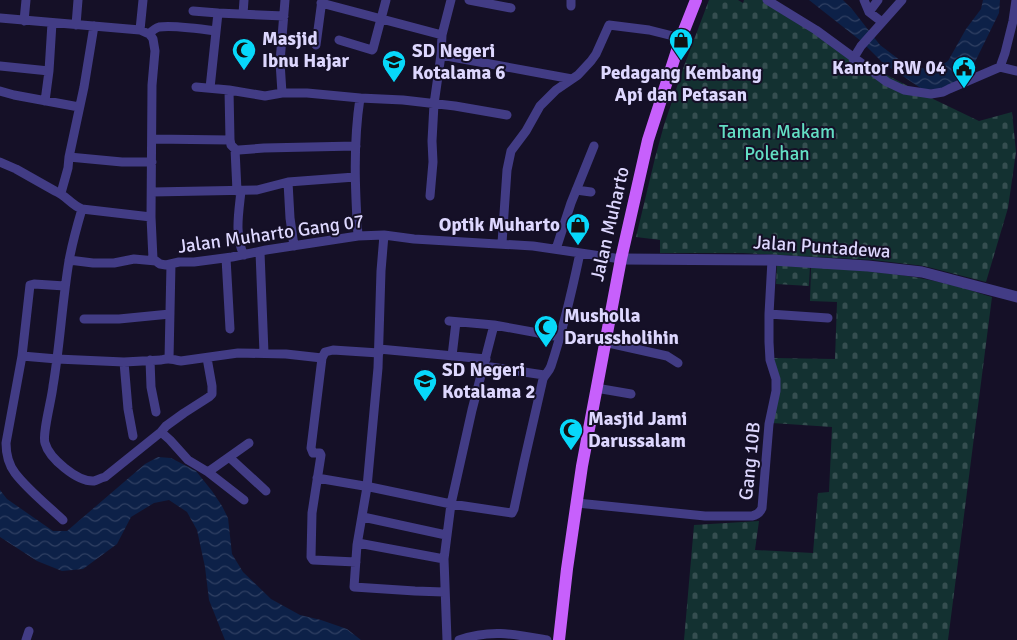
<svg xmlns="http://www.w3.org/2000/svg" width="1017" height="640" viewBox="0 0 1017 640" font-family="Signika,sans-serif">
<style>
.cemetery{fill:url(#cemetery-stones)}
.water{fill:url(#water-waves)}
.lines{fill:none;stroke-linecap:round;stroke-linejoin:round}
.minor{stroke:#423c85;stroke-width:9}
.tertiary{stroke:#423c85;stroke-width:11}
.primary{stroke:#c760fc;stroke-width:12}
.labels{text-anchor:middle;dominant-baseline:central;stroke-width:4;stroke-linejoin:round;paint-order:stroke}
.poi-label{font-size:19px;font-weight:bold;fill:#ddd7fe;stroke:#151027;text-anchor:start}
.park-label{font-size:19px;fill:#63dec4;stroke:#151027}
.street-label{font-size:19px;fill:#ddd7fe;stroke:#151027}
</style>
<defs>
<pattern id="cemetery-stones" width="16" height="16" patternUnits="userSpaceOnUse" patternTransform="scale(1.25)"><rect width="16" height="16" fill="#133131"/><path d="M2 7V4a2 2 0 0 1 4 0v3zM10 15v-3a2 2 0 0 1 4 0v3z" fill="#354e50"/></pattern>
<pattern id="water-waves" width="16" height="10" patternUnits="userSpaceOnUse" patternTransform="scale(1.25)"><rect width="16" height="10" fill="#0d2148"/><path d="M0 5q4-4 8 0t8 0" fill="none" stroke="#304063"/></pattern>
</defs>
<rect width="100%" height="100%" fill="#151027"/>
<path class="cemetery" d="M709,0h29l5,3 1,-3h27l68,50 88,46 52,25 33,-9 4,40 -8,56 -22,74 -62,-16 -51,-6 -130,-7h-83v-13l-24,-3 19,-79 9,-33 20,-59z
M777,264l33,2 -1,20 -33,-2z
M811,266c46,4 92,7 137,18 15,3 30,9 44,13l-44,343h-264l10,-115 65,-4 -4,29 58,3 5,-60 11,-1 3,-65 -60,-4 2,-65 61,1 2,-57 -27,-1z"/>
<path class="water" d="M809,0h34l9,9 28,36 25,19 21,5 11,-1 11,-7 18,-32 15,-20 2,-9h17l-1,13 -27,55 -15,16 -14,6 -21,-1 -39,-26 -22,-22z
M158,457l13,1 25,13 16,20 10,15 6,12 4,36 11,18 28,27 29,16 21,5 26,9 14,11h-136l-16,-40 -4,-33 -8,-37 -10,-18 -18,-12 -15,3 -23,14 -14,27 -34,25 -21,2 -25,-10 -37,-24v-47l7,9 46,32h14l78,-67z"/>
<g class="lines">
<path class="minor" d="M469,0l42,8
M767,0l49,30 71,52 17,8 27,4 12,-2 6,-3 51,-22 17,4
M864,0l5,12 13,10
M321,3l121,32
M571,6v-6
M193,11l25,2
M869,12l9,-12
M243,14l1,-14
M0,18l140,12 9,4 2,2 2,3 2,12 -3,34 -1,132 2,42 7,5 6,1 13,-3h15l38,-5 34,-7 92,-14 26,-1 30,4 119,7 88,13
M24,21l2,-21
M76,25l2,-25
M140,30l3,-30
M149,34c3,-3 6,-6 10,-7 13,-2 43,2 57,4
M339,40l33,10 1,-1 13,-49
M316,45l6,-45
M441,55l131,24
M853,59l8,-13 41,-46
M0,66l49,5
M1000,67l5,-14 8,-32 3,-21
M196,87l33,3 36,6 17,-3h25l53,5 43,2 52,6 52,9
M210,88l8,-75 66,3
M229,90l1,50 1,5 4,4 4,1 25,-2 92,-2
M0,91l14,4 65,12
M282,93l-2,-31 5,-62
M45,101l4,-30 3,-48
M152,139l78,1
M235,149l2,42
M69,157l53,5h30
M0,162l16,7 39,22c11,4 16,14 27,18l69,8
M288,182l2,36 4,28
M576,190l15,2
M241,191c-2,20 -7,45 3,64
M152,192l105,-2 31,-8 67,-5
M61,193l7,-25 1,-11 15,-70 10,-61
M430,196l3,-34 -1,-21 2,-37 7,-49 1,-20 9,-35
M82,209c-5,17 -10,35 -13,52 -7,42 -9,84 -16,125 -1,12 -11,48 -8,57 4,15 32,39 49,38 3,-1 7,-3 11,-4l56,-45 5,-6 18,-13 25,-16 3,-3v-8l-5,-28
M384,235l-3,36 -3,97 -11,119 -10,58 -3,42 61,4 29,1
M358,236c-3,-46 -5,-92 2,-138
M502,243l5,-73 4,-19 15,-20 14,-25 16,-16 22,-15 13,-14 5,-7 13,-29 40,5 32,8
M556,249l15,-46 23,-57
M260,252l4,101
M226,258l4,71
M69,260l24,3h21l20,-4 22,2
M769,314l59,4
M84,319h35l51,-5
M449,321l45,4
M604,342l63,14 11,7
M379,349l107,10
M22,356l35,3 67,3 37,-2c10,-3 11,0 20,1l57,-8 48,1 36,4 3,-6 8,-2 46,3
M452,356l4,-34
M322,358l-11,90 2,5h7l1,2 -9,58 -1,44 2,3 43,2
M169,359l2,-95
M150,360l1,27 5,25
M124,362l4,47 5,27
M484,366l60,9
M596,388l35,6
M161,432l9,8 18,20 20,12 36,28
M229,457l37,34
M208,472l41,-29
M317,478l53,9 81,17 61,9 2,-4 10,-47 19,-83c2,-5 6,-7 8,-13 12,-36 21,-75 29,-113
M577,503l128,13h47c5,-1 8,-3 10,-8l7,-84 7,-33v-12l-6,-19 -1,-18v-28l3,-54
M363,517l83,18
M63,520c-15,-14 -36,-31 -48,-47 -6,-8 -9,-20 -9,-30l16,-87 8,-71 4,-1 31,2
M358,543l86,16
M26,640l3,-9
M447,640l-3,-81 7,-55 21,-94 22,-85 66,12
M459,640c32,-11 55,-6 88,0"/>
<path class="tertiary" d="M621,259l151,1 96,6 54,6 95,25"/>
<path class="primary" d="M559,640l8,-71 15,-103 39,-207 27,-119 33,-102 15,-38"/>
</g>
<defs>
<g id="shop-pin" transform="scale(1.25)"><path d="M0 17L-7.5 6A9.5 9.5 0 1 1 7.5 6Z" fill="#07d8fa" stroke="#151027"/><path d="M-5-2.5h2.3a2.7 3.5 0 0 1 5.4 0H5L5.5 6h-11ZM-1.5-2.5h3a1.5 2.3 0 0 0-3 0Z" fill="#111"/></g>
<g id="mosque-pin" transform="scale(1.25)"><path d="M0 17L-7.5 6A9.5 9.5 0 1 1 7.5 6Z" fill="#07d8fa" stroke="#151027"/><path d="M3.5-4.9A6 6 0 1 0 3.5 4.9A5 5 0 1 1 3.5-4.9Z" fill="#111"/></g>
<g id="school-pin" transform="scale(1.25)"><path d="M0 17L-7.5 6A9.5 9.5 0 1 1 7.5 6Z" fill="#07d8fa" stroke="#151027"/><path d="M0-5L7-2L0 1L-7-2ZM-4 1L0 2.5L4 1V4Q0 6-4 4Z" fill="#111"/></g>
<g id="civic-pin" transform="scale(1.25)"><path d="M0 17L-7.5 6A9.5 9.5 0 1 1 7.5 6Z" fill="#07d8fa" stroke="#151027"/><path d="M-.6-6.5H3V-4.5H.6V-3L4-1V1h2V6H-6V1h2V-1L-.6-3ZM-1.2 2.5V6h2.4V2.5Z" fill="#111"/></g>
</defs>
<g fill-rule="evenodd">
<use href="#shop-pin" x="681" y="40"/>
<use href="#mosque-pin" x="244" y="50"/>
<use href="#school-pin" x="394" y="62"/>
<use href="#civic-pin" x="964" y="68"/>
<use href="#shop-pin" x="578" y="225"/>
<use href="#mosque-pin" x="546" y="327"/>
<use href="#school-pin" x="425" y="381"/>
<use href="#mosque-pin" x="571" y="430"/>
</g>
<g class="labels">
<g class="poi-label">
<text x="262" y="39">Masjid<tspan x="262" dy="22">Ibnu Hajar</tspan></text>
<text x="412" y="51">SD Negeri<tspan x="412" dy="22">Kotalama 6</tspan></text>
<text x="946" y="68" text-anchor="end">Kantor RW 04</text>
<text x="681" y="73" text-anchor="middle">Pedagang Kembang<tspan x="681" dy="22">Api dan Petasan</tspan></text>
<text x="560" y="225" text-anchor="end">Optik Muharto</text>
<text x="564" y="316">Musholla<tspan x="564" dy="22">Darussholihin</tspan></text>
<text x="442" y="370">SD Negeri<tspan x="442" dy="22">Kotalama 2</tspan></text>
<text x="588" y="419">Masjid Jami<tspan x="588" dy="22">Darussalam</tspan></text>
</g>
<g class="park-label">
<text x="777" y="132">Taman Makam<tspan x="777" dy="22">Polehan</tspan></text>
</g>
<g class="street-label">
<text transform="translate(610 224) rotate(-77)">Jalan Muharto</text>
<text transform="translate(271 234) rotate(-8)">Jalan Muharto Gang 07</text>
<text transform="translate(822 247) rotate(4)">Jalan Puntadewa</text>
<text transform="translate(750 461) rotate(-84)">Gang 10B</text>
</g>
</g>
</svg>
